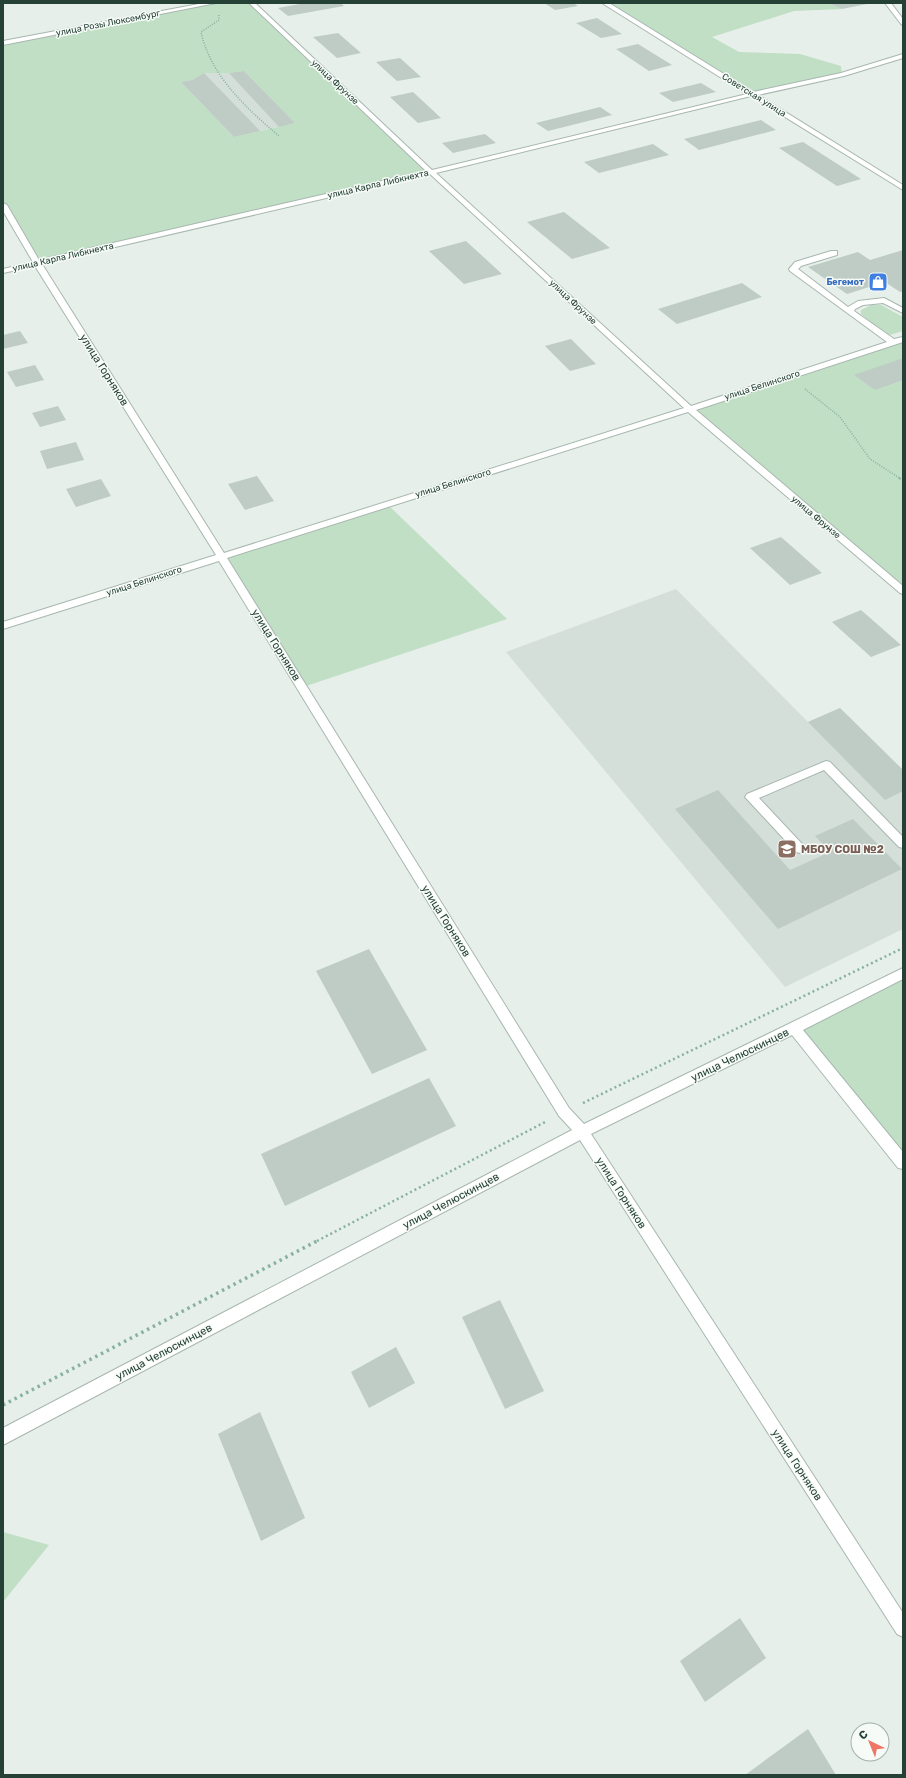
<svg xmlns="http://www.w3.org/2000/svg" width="906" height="1778" viewBox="0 0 906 1778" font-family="Rubik,sans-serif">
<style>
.built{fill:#d4dfd9}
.green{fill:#c0dfc5;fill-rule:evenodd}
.building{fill:#beccc5}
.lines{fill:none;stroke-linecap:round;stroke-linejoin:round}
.minor-casing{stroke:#a8b7b0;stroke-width:2}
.path-far3{stroke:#88b19f;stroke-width:1.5;stroke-dasharray:1 1.5;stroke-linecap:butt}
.path-far2{stroke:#88b19f;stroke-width:2;stroke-dasharray:1.5 2.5;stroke-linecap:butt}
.path-far1{stroke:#88b19f;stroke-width:2.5;stroke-dasharray:2 3;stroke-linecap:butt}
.path{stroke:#88b19f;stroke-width:3.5;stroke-dasharray:2.5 4;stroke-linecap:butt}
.minor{fill:#fff;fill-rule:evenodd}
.labels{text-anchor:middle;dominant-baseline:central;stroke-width:3;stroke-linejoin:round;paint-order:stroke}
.far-street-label{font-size:9px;fill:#254136;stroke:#f7fbf8}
.far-shop-label{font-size:9px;font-weight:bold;fill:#366cbe;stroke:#f7fbf8;text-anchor:end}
.street-label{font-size:11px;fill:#254136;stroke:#f7fbf8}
.education-label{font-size:11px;font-weight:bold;fill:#785e54;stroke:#f7fbf8;text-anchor:start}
</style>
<rect width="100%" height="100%" fill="#e6efea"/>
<path class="built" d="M244,71l51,52 -61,14 -53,-55 11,-2 12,-7h25z
M676,589l132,133 32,-14 63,62v159l-118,58 -279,-335z"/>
<path class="green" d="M213,3h39l179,169 -394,91 -34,-58v-162zM244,71l51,52 -61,14 -53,-55 11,-2 12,-7h25z
M605,3h223l14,6 -48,2 -82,26 27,15 61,2 41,12 1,9 -89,19z
M871,305h10l22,12v14l-13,4 -18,-12 -11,-9v-4z
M903,339v252l-213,-181z
M387,504l120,115 -204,68 -82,-131z
M903,973v190l-109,-135z
M3,1532l46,13 -46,57z"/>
<path class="building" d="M305,3h36l3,3 -56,10 -10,-8z
M544,3h29l5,3 -23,4z
M828,3h39v1l-25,5z
M597,18l25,16 -21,4 -25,-15z
M338,33l23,20 -24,5 -24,-21z
M638,44l34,21 -23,6 -33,-22z
M400,58l21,19 -24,4 -21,-19z
M244,71l51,52 -16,4 -50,-54z
M204,73l56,58 -26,6 -53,-55 11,-2z
M701,83l15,9 -43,10 -14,-9z
M413,92l28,26 -23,5 -28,-26z
M600,107l12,8 -64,16 -12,-8z
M761,120l15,10 -77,20 -15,-11z
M485,134l11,9 -43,10 -11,-10z
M803,142l58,37 -24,7 -58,-38z
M653,144l16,11 -70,18 -15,-11z
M564,212l46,36 -38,11 -45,-37z
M466,241l36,33 -38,10 -35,-33z
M903,250v41l-3,1 -15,-10 -38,12 -39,-27 50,-15 12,8z
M742,283l20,14 -85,27 -19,-15z
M20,331l8,12 -25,6v-14z
M571,339l25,25 -26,7 -25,-25z
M903,358v22l-28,10 -21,-15z
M35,365l9,15 -28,7 -9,-15z
M58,406l8,14 -26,7 -8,-14z
M76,442l8,18 -37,9 -7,-18z
M257,476l17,25 -29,9 -17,-26z
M101,479l10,17 -35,11 -10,-18z
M781,537l41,36 -32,12 -40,-37z
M861,610l40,35 -30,12 -39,-35z
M840,708l63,62v21l-18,9 -77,-78z
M718,790l72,80 40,-18 -15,-16 38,-17 49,50 -124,60 -103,-120z
M369,949l58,101 -55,24 -56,-103z
M429,1078l27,48 -171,80 -24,-52z
M500,1300l44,91 -39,18 -43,-92z
M396,1347l19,36 -46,25 -18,-36z
M260,1412l45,106 -44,23 -43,-107z
M740,1618l26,40 -61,44 -25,-41z
M808,1729l28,46h-91z"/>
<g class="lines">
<g class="minor-casing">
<path id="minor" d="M204,3h12l-213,42v-4z
M249,3h6l177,167 315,-76 -145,-91h7l144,89 88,-19 62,-19v4l-59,18 -86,19 145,90v5l-152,-94 -315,77 255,233 196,-64 -97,-71 -1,-2 6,-7 36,-11h6v4l-36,11 -3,3 50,38 10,-6 26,-3 19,10v5l-20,-10 -20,2 -8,4 -1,2 40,28 9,-2v5l-207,68 207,176v8l-3,-1 -212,-181 -461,146 342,550 15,16 319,-156v11l-100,51 100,122v17l-5,-1 -106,-133 -201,99 312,479v24l-6,-3 -317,-494 -577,305v-17l569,-298 -13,-14 -340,-555 -216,68v-7l213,-67 -181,-289 -32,7v-4l30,-7 -30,-51v-8l4,2 32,55 387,-89zM430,174l254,234 -460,145 -182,-289z
M885,3h6l12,16v6l-2,-1z
M826,761l4,1 73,75v11l-4,-1 -75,-77 -65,28 44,47 2,3 -2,3 -4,2 -4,-2 -50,-54 2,-3z"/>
</g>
<path class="path-far3" d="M219,15v5l-18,12c9,43 46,77 78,104
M805,389l35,28 30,42 31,20"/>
<path class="path-far2" d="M899,478l4,2"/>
<path class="path-far1" d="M583,1103l320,-155
M317,1241l230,-120"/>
<path class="path" d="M3,1405l316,-165"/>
<use href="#minor" class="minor"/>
</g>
<defs>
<g id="shop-square" transform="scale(1)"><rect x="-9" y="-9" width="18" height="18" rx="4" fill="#3f7fe0" stroke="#f7fbf8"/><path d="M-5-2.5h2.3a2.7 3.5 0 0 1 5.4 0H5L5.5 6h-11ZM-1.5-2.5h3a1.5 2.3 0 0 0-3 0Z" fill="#fff"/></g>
<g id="school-square" transform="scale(1)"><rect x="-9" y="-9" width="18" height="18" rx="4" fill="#8d6e63" stroke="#f7fbf8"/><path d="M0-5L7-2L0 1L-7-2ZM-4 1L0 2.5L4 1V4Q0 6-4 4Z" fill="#fff"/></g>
</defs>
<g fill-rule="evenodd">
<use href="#shop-square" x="878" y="282"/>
<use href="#school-square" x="787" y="849"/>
</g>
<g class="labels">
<g class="far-street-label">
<text transform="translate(108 23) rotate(-11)">улица Розы Люксембург</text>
<text transform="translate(335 82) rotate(43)">улица Фрунзе</text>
<text transform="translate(754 95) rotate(32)">Советская улица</text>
<text transform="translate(378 184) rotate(-13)">улица Карла Либкнехта</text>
<text transform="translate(63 257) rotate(-13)">улица Карла Либкнехта</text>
<text transform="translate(573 302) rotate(43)">улица Фрунзе</text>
<text transform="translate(762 385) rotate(-18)">улица Белинского</text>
<text transform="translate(453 483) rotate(-17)">улица Белинского</text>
<text transform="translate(816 517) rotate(40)">улица Фрунзе</text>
<text transform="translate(144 581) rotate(-18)">улица Белинского</text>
</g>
<g class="far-shop-label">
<text x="864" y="282">Бегемот</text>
</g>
<g class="street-label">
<text transform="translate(104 370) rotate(58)">улица Горняков</text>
<text transform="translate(276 645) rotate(58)">улица Горняков</text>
<text transform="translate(446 921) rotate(58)">улица Горняков</text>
<text transform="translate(740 1055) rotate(-26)">улица Челюскинцев</text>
<text transform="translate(621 1193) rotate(57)">улица Горняков</text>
<text transform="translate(451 1201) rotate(-28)">улица Челюскинцев</text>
<text transform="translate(164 1352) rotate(-28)">улица Челюскинцев</text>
<text transform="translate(797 1465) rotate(57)">улица Горняков</text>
</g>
<g class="education-label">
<text x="801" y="849">МБОУ СОШ №2</text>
</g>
</g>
<rect width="906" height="1778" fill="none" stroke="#254136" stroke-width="8"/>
<g transform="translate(870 1742) rotate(317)"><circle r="19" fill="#f7fbf8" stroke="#a3b1aa"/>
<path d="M0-3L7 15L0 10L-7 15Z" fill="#ef7564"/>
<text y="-6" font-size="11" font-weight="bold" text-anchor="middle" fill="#254136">С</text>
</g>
</svg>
